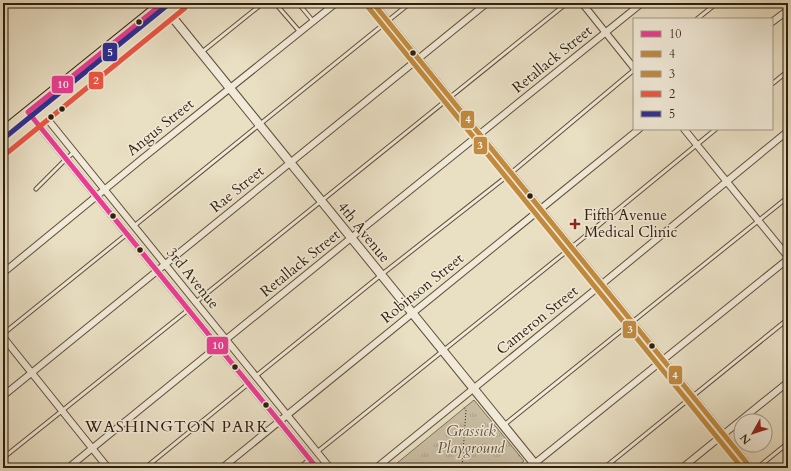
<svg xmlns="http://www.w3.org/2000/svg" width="791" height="471" viewBox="0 0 791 471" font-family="Cardo,serif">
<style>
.grass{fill:url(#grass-tufts);stroke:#7c6e58}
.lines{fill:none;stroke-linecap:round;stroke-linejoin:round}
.service-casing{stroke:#5e4f3a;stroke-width:5}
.minor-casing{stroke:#5e4f3a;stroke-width:8}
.tertiary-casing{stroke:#5e4f3a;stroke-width:10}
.primary-casing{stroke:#2f1f0d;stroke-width:12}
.path{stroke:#2f1f0d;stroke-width:1;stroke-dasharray:1 2;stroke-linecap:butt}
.service{stroke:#f1ead8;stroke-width:3}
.minor{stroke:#f1ead8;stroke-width:6}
.tertiary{stroke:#f1ead8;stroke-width:8}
.primary{stroke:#e9dfc3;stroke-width:10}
.bus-1-casing{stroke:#f1ead8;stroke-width:8}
.bus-2-casing{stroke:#f1ead8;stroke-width:8}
.bus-3-casing{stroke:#f1ead8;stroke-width:8}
.bus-4-casing{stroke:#f1ead8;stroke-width:8}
.bus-5-casing{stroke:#f1ead8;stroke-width:8}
.bus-1{stroke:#e93d93;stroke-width:5}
.bus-2{stroke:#c18a3e;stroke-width:5}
.bus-3{stroke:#c18a3e;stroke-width:5}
.bus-4{stroke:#ec5643;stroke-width:5}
.bus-5{stroke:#2e3092;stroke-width:5}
.bus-dot{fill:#2f1f0d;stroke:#f1ead8;stroke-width:1.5}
.poi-dot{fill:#8f2418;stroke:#f1ead8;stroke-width:1.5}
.labels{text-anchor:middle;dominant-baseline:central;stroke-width:3;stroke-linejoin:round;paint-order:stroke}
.street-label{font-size:15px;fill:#2f1f0d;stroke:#f1ead8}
.poi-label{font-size:15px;fill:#2f1f0d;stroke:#f1ead8;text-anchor:start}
.park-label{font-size:15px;font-style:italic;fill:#5d4f3a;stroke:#f1ead8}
.neighbourhood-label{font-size:16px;letter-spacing:1px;fill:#2f1f0d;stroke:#f1ead8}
.line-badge{stroke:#f1ead8;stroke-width:1.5}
.badge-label{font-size:11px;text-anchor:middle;font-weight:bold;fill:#fff}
</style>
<defs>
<pattern id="grass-tufts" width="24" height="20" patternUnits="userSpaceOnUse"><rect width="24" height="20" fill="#c9bea4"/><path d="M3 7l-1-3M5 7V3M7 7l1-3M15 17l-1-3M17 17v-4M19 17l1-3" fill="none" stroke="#ada38c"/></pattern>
</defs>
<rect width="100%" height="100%" fill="#e9dfc3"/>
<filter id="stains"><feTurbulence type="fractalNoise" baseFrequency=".005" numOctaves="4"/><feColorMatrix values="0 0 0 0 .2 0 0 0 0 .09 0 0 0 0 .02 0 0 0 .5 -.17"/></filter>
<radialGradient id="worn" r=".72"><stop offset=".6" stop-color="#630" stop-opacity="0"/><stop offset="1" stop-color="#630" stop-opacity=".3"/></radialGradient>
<path class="grass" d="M474,400l50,61 -8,7h-125z"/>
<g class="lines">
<g class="service-casing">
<path id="service" d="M275,3l25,29
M298,3l15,18
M323,3l5,6
M697,19l20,-16
M202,52l61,-49
M772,84l16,-13
M36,189l30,-30 8,-7
M134,226l276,-223
M196,302l371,-299
M3,334l124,-100
M256,376l125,-101 130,-102 123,-103
M504,425l284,-228
M317,452l255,-205 144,-118
M3,458l185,-148
M145,468l103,-84
M299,468l11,-9
M604,468l184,-149
M757,468l31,-25"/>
</g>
<g class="minor-casing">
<path id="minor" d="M373,3l378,465
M582,3l52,65
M772,22l16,-12
M36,105l294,363
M28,112l289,356
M684,129l104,128
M3,273l140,-115 193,-155
M3,337l105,131
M3,396l484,-393
M68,468l283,-230 291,-235
M222,468l417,-339
M376,468l226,-184 186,-153
M529,468l259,-209
M682,468l106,-86"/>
</g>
<g class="tertiary-casing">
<path id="tertiary" d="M169,13l369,455"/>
</g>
<g class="primary-casing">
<path id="primary" d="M3,132l160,-129
M3,148l178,-145"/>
</g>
<path class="path" d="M462,468l4,-58 -3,-4"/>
<use href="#service" class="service"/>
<use href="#minor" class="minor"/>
<use href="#tertiary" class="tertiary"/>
<use href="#primary" class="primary"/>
<g class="bus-1-casing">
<path id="bus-1" d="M162,4l-134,108 289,356"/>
</g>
<g class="bus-2-casing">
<path id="bus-2" d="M373,3l378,465"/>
</g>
<g class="bus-3-casing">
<path id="bus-3" d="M368,7l374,461"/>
</g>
<g class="bus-4-casing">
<path id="bus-4" d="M7,153l178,-145"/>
</g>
<g class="bus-5-casing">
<path id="bus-5" d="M3,139l167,-136"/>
</g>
<use href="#bus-1" class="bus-1"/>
<use href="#bus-2" class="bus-2"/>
<use href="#bus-3" class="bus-3"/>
<use href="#bus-4" class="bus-4"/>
<use href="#bus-5" class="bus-5"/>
</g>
<g class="bus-dot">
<circle cx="139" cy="22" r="3.5"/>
<circle cx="413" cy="53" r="3.5"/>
<circle cx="62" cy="109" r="3.5"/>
<circle cx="51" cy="117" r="3.5"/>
<circle cx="530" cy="196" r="3.5"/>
<circle cx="113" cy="216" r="3.5"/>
<circle cx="140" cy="250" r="3.5"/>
<circle cx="652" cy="346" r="3.5"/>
<circle cx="235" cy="367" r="3.5"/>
<circle cx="266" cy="405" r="3.5"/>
</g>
<path class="poi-dot" d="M573 218h4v4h4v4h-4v4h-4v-4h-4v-4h4z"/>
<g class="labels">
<g class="street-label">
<text transform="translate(552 59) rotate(-39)">Retallack Street</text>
<text transform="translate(160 127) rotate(-39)">Angus Street</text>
<text transform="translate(237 189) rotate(-39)">Rae Street</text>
<text transform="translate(364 232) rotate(51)">4th Avenue</text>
<text transform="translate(300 263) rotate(-39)">Retallack Street</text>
<text transform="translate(193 278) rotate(51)">3rd Avenue</text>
<text transform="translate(422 288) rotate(-39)">Robinson Street</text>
<text transform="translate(537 320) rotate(-39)">Cameron Street</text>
</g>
<g class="poi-label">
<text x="584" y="215">Fifth Avenue<tspan x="584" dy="17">Medical Clinic</tspan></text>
</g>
<g class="park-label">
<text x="471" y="431">Grassick<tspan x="471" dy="17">Playground</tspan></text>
</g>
<g class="neighbourhood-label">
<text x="177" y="427">WASHINGTON PARK</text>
</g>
</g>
<g class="line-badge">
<rect x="102" y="42" width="16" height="20" rx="4" fill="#2e3092"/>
<rect x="88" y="71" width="16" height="19" rx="4" fill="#ec5643"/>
<rect x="51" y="75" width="23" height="19" rx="4" fill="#e93d93"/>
<rect x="460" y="110" width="15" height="19" rx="4" fill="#c18a3e"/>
<rect x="473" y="136" width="15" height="19" rx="4" fill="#c18a3e"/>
<rect x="622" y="320" width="15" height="19" rx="4" fill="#c18a3e"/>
<rect x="206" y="336" width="23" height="19" rx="4" fill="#e93d93"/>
<rect x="668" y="365" width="15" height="20" rx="4" fill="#c18a3e"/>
</g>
<g class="badge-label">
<text x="110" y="56">5</text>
<text x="96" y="84">2</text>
<text x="63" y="88">10</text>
<text x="468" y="123">4</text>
<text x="480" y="149">3</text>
<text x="630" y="333">3</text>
<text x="218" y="349">10</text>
<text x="675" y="379">4</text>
</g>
<rect width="791" height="471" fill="none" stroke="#e9dfc3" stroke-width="16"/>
<rect x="4" y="4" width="783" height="463" fill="none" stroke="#2f1f0d" stroke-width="2"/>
<rect x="8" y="8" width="775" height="455" fill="none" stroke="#2f1f0d"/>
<rect x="633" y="18" width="140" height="112" fill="#f1ead8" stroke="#a39987"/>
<rect x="641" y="31" width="20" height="6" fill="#e93d93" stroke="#a39987"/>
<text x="669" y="38" font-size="12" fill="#2f1f0d">10</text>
<rect x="641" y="51" width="20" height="6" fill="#c18a3e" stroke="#a39987"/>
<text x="669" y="58" font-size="12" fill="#2f1f0d">4</text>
<rect x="641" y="71" width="20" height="6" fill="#c18a3e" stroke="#a39987"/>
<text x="669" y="78" font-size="12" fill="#2f1f0d">3</text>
<rect x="641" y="91" width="20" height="6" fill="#ec5643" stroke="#a39987"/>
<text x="669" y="98" font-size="12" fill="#2f1f0d">2</text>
<rect x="641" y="111" width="20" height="6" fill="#2e3092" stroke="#a39987"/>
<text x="669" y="118" font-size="12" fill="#2f1f0d">5</text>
<g transform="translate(753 433) rotate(231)"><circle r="19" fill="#f1ead8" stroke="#a39987"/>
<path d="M0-3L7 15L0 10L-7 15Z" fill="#8f2418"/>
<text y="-6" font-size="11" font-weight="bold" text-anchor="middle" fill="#2f1f0d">N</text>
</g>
<rect width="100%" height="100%" filter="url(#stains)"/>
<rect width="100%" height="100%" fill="url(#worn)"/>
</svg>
